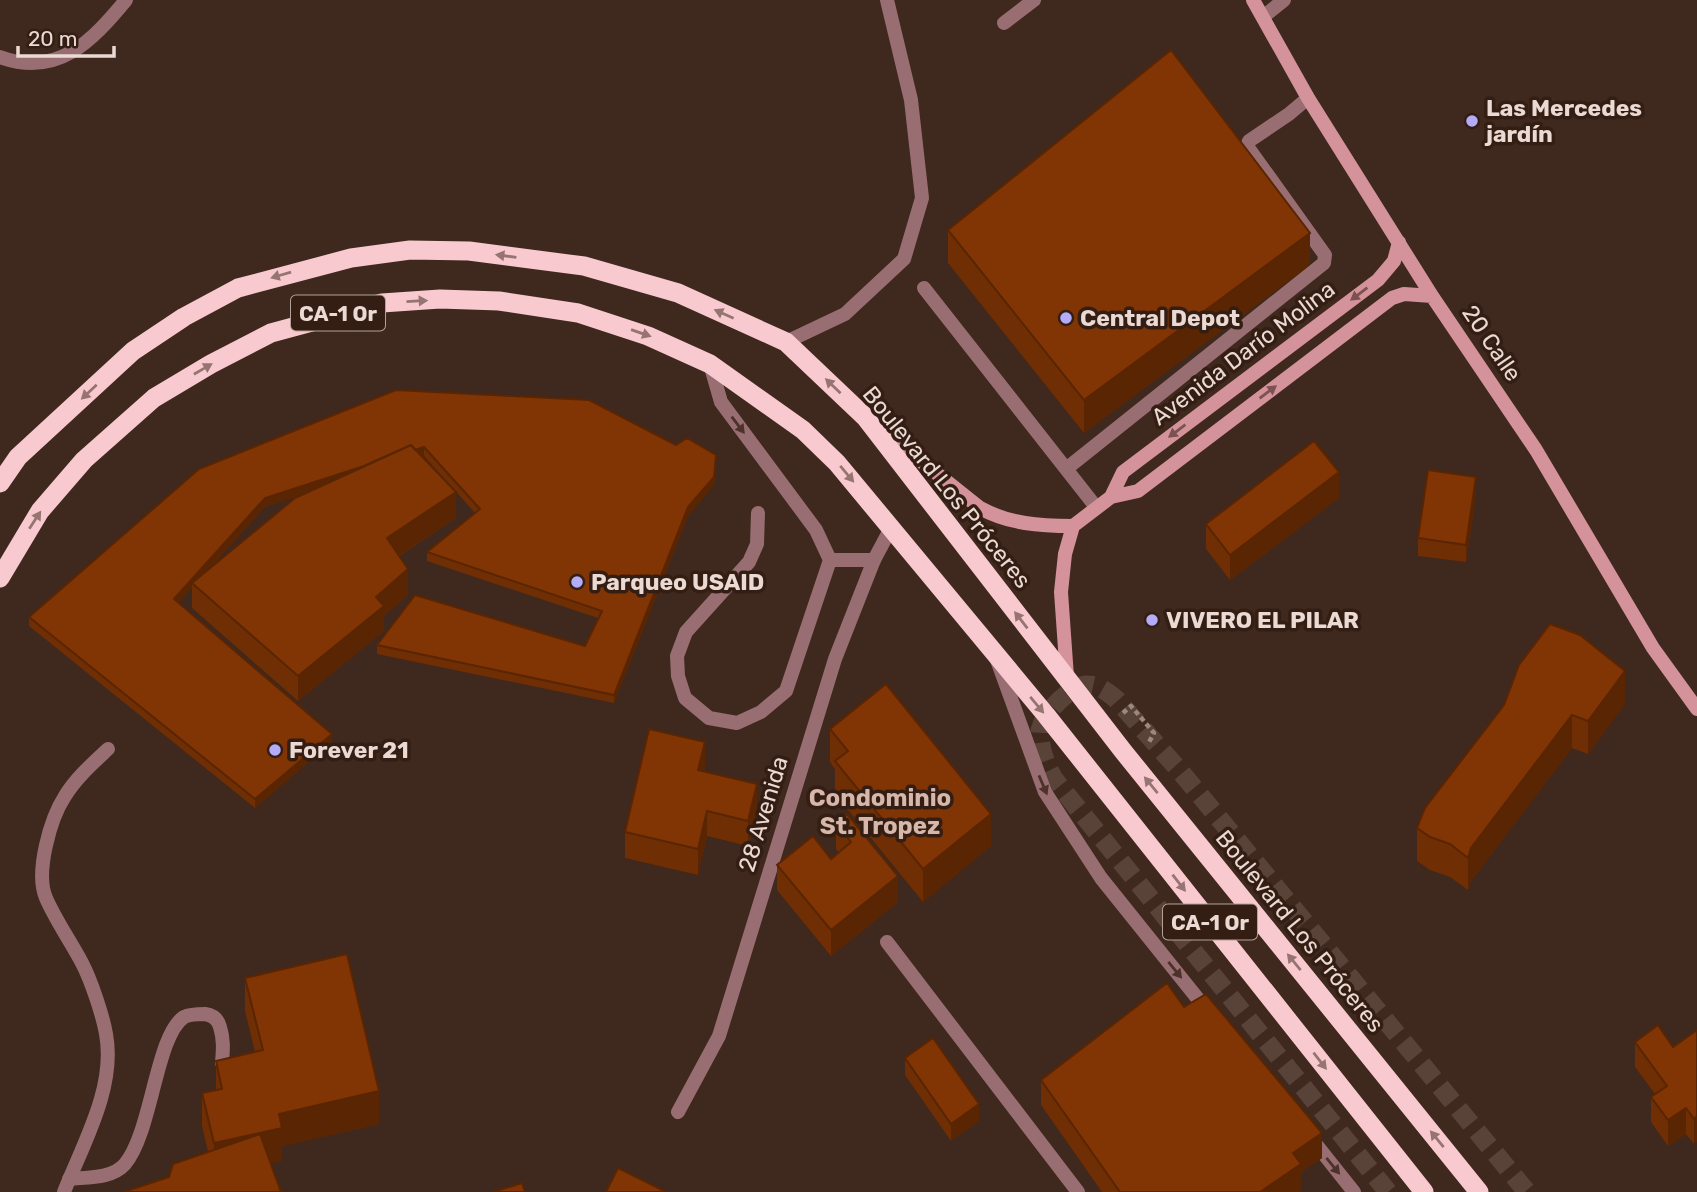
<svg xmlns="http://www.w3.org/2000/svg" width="1697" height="1192" viewBox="0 0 1697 1192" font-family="Rubik,sans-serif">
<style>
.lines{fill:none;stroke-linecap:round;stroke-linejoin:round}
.trunk-tunnel{stroke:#594338;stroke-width:19;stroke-dasharray:19 10;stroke-linecap:butt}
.path{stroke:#9b887f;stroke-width:4.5;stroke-dasharray:5 3.5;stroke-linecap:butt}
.service{stroke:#986e73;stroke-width:14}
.minor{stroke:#986e73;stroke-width:14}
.secondary{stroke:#d4929a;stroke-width:14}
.trunk{stroke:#f8cacf;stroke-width:19}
.wall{fill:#6f2e03;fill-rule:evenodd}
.shaded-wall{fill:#5a2503}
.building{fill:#813504;stroke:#5a2503;stroke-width:2}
.oneway{fill:#967471}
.oneway2{fill:#7c5250}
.oneway3{fill:#4d322b}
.poi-dot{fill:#b5acf9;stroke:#341e13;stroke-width:2.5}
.labels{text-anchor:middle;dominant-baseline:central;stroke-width:7;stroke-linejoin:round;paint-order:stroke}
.shield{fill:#341e13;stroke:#b3a299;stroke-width:2}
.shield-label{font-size:21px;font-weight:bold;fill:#eadad3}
.poi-label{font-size:23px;font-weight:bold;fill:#eadad3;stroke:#341e13;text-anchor:start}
.street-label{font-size:23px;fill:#eadad3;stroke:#341e13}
.neighbourhood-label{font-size:24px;font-weight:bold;fill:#d6b7aa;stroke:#341e13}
</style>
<rect width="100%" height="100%" fill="#3f281d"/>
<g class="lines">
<path class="trunk-tunnel" d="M1388,1192l-334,-413c-8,-14 -15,-31 -14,-47 1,-17 31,-48 48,-47 11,0 21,8 29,15l63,71 347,421"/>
<path class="path" d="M1123,713l8,-7 23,27 -6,11"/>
<path class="service" d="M924,288l172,219
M710,364l11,38 95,128 14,30 -44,131 -25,21 -24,11 -28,-5 -24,-20 -7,-22 -1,-20 9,-24 63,-70 8,-18 1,-31
M1066,469l258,-206 1,-8 -78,-109 2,-5 40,-27 19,-16
M830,560h44
M997,660l48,132 56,86 109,136
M887,942l191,250
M1311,1138l43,54
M69,1179c18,-2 43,0 56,-15 27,-32 31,-129 59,-147 6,-3 14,-3 21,-3 7,1 13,5 15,13 4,13 3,23 2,36"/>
<path class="minor" d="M1263,17l21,-17
M1004,23l30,-23
M0,57c58,21 92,-16 126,-57
M786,342l59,-28 59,-55 18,-61 -11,-98 -24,-100
M678,1112l41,-76 116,-377 39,-99 17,-32
M64,1192c19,-48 52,-105 42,-158 -3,-18 -15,-54 -24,-71 -11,-21 -26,-42 -36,-65 -11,-25 4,-79 19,-102 11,-18 28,-33 43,-47"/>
<path class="secondary" d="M1253,0l55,98 124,198 104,154 117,198 44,61
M881,429l99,79c29,16 60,18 93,18
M1111,497l12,-25 255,-192 16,-19 5,-19
M1067,677l-6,-85 4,-38 8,-28 38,-29 27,-6 254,-193 12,-4 28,2"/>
<path class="trunk" d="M0,483l18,-26 115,-106 51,-34 54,-29 113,-30 59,-8 59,1 115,15 94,27 108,49 79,75 258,334 356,441
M0,578l40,-67 44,-51 70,-62 57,-34 60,-31 111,-30 58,-4 59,2 79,12 70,23 62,28 93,66 34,33 209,252 378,477"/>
</g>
<path class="wall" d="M948,230l362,35 -226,168 -136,-170z
M396,390l280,55 40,19 -2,21 -26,31 -74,187 -237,-49v-9l208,1 13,-28 -171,-57v-9l48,-39 -51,-57h-2l34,62 -57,38 9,39 -24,21v15l-86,70 -106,-93v-20l-14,15 154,139 -77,66 -226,-182v-9zM298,496l-89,73 56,-62z
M1476,495l-10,67 -48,-6v-18z
M1339,498l-109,82 -24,-31v-25z
M1625,704l-37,50 -16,-6 -101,133 -3,9 -18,-13 -20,-7 -13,-9v-33l87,-123z
M830,729l161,117 -68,56 -88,-108v-25l-5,-7z
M705,767l-1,4 53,38 -9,37 -41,-10 -9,39 -73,-17v-26z
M836,823l62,79 -67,54 -54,-66v-25l54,-6 8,-6 -3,-4z
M245,978l134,146 -97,22v15l-11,2 -102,14 39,-25 -6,-26v-33l14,-3v-29l39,-9 -10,-41z
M1184,1007l138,151 -21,14v18l-3,2h-196l-61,-87v-25z
M1697,1030l-3,114 -8,-10 -18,12 -17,-24v-25l4,-3 -20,-27v-25l38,5z
M905,1058l74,63 -28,20 -46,-66z"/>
<path class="shaded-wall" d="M1310,233v32l-226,168v-33z
M424,447v9l-159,51 -71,78 -2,-2v5l-18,20v-9l91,-101z
M716,455l-2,30 -26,31 -74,187v-8l74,-188z
M1339,472v26l-109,82v-25z
M1476,477v18l-10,67v-17z
M456,492v26l-69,45v-25z
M408,569v26l-24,21v15l-86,70v-25l78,-79z
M1625,671v33l-37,50v-33z
M1572,715v33l-101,133 -3,9v-32l3,-10z
M332,734v8l-77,66v-9z
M705,742v25l-7,28v-25z
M757,784v25l-9,37v-25z
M707,811v25l-9,39v-26z
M991,814v32l-68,56v-33z
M898,876v26l-67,54v-26z
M379,1091v33l-97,22v15l-68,15v-33l65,-29z
M979,1104v17l-28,20v-17z
M1686,1108v26l-18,12v-26z
M1697,1116v26l-3,2v-25z
M1322,1133v25l-21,14v18l-3,2h-38l33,-39z"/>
<path class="building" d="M1171,50l139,183 -226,167 -136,-170z
M396,390l193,10 87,45 11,-7 29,17 -2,22 -26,30 -74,188 -237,-50 38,-50 170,51 17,-35 -175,-59 53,-43 -56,-62 -9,3 -4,-5 -47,21 -99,32 -91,101 158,135 -77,65 -226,-182 170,-148z
M1314,441l25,31 -109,83 -24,-31z
M411,445l45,47 -69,46 21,31 -32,28 8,9 -86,70 -106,-93 103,-85z
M1428,470l48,7 -10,68 -48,-7z
M1550,624l30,11 45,36 -37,50 -16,-6 -101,133 -3,10 -18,-14 -20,-7 -13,-9 8,-20 79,-103 15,-40z
M886,684l105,130 -68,55 -88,-108 13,-10 -18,-22z
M649,729l56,13 -7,28 59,14 -9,37 -41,-10 -9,38 -73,-17z
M847,814l51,62 -67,54 -54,-65 36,-29 18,23 20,-17 -15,-19z
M347,954l32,137 -100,23 3,14 -68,15 -12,-50 20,-4 -6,-28 47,-11 -18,-72z
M1167,983l17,24 22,-13 116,139 -29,20 8,11 -41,28h-140l-79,-112z
M1658,1025l15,22 24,-17v86l-3,3 -8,-11 -18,12 -17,-23 16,-11 -32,-44z
M933,1038l46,66 -28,20 -46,-66z
M260,1134l21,58h-157l45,-15 4,-13z
M618,1168l48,24h-60z
M522,1183l3,9h-32z"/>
<defs><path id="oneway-solid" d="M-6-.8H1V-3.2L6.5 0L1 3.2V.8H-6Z" transform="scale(1.75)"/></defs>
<g class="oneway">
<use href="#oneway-solid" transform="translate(506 256) rotate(-172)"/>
<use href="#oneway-solid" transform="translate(281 275) rotate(164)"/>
<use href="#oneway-solid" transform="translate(417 301) rotate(-3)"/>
<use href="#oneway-solid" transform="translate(724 314) rotate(-156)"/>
<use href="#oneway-solid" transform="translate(641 333) rotate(19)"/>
<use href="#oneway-solid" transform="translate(203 369) rotate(-30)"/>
<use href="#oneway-solid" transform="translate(833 386) rotate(-136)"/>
<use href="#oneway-solid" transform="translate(89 392) rotate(137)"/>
<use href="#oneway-solid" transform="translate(847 474) rotate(50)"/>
<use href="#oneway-solid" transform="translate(35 520) rotate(-57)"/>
<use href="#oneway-solid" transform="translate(1021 620) rotate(-128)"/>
<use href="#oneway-solid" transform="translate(1037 705) rotate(50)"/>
<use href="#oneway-solid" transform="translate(1151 785) rotate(-129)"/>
<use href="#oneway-solid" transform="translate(1179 883) rotate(52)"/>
<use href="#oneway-solid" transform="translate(1294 962) rotate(-129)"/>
<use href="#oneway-solid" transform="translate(1320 1061) rotate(52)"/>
<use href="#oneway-solid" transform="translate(1437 1139) rotate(-129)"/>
</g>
<g class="oneway2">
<use href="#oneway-solid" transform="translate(1359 294) rotate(143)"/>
<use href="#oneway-solid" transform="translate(1268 392) rotate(-37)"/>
<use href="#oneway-solid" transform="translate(1177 431) rotate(143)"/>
</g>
<g class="oneway3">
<use href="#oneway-solid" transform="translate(738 425) rotate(53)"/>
<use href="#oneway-solid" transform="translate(1043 785) rotate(67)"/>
<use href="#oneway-solid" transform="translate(1175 970) rotate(51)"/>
<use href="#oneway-solid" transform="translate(1333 1166) rotate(51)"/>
</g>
<g class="poi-dot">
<circle cx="1472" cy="121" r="7"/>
<circle cx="1066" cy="318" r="7"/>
<circle cx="577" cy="582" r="7"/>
<circle cx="1152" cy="620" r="7"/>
<circle cx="275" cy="750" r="7"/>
</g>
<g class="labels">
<g class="shield">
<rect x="291" y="295.5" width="94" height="35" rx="5"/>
<rect x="1163" y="904.5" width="94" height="35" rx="5"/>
</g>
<g class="shield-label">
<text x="338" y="313">CA-1 Or</text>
<text x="1210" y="922">CA-1 Or</text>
</g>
<g class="poi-label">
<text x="1486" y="108">Las Mercedes<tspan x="1486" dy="26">jardín</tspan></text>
<text x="1080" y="318">Central Depot</text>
<text x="591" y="582">Parqueo USAID</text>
<text x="1166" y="620">VIVERO EL PILAR</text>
<text x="289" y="750">Forever 21</text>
</g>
<g class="street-label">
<text transform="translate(1492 343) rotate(56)">20 Calle</text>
<text transform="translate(1243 353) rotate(-37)">Avenida Darío Molina</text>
<text transform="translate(947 487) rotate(51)">Boulevard Los Próceres</text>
<text transform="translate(763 814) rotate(-73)">28 Avenida</text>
<text transform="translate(1300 931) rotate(51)">Boulevard Los Próceres</text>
</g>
<g class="neighbourhood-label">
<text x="880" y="798">Condominio<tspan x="880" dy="28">St. Tropez</tspan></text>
</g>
</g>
<path d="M18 46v10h96v-10" fill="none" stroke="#eadad3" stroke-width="3.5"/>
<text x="28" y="46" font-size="21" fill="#eadad3" stroke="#341e13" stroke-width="5" paint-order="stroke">20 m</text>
</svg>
